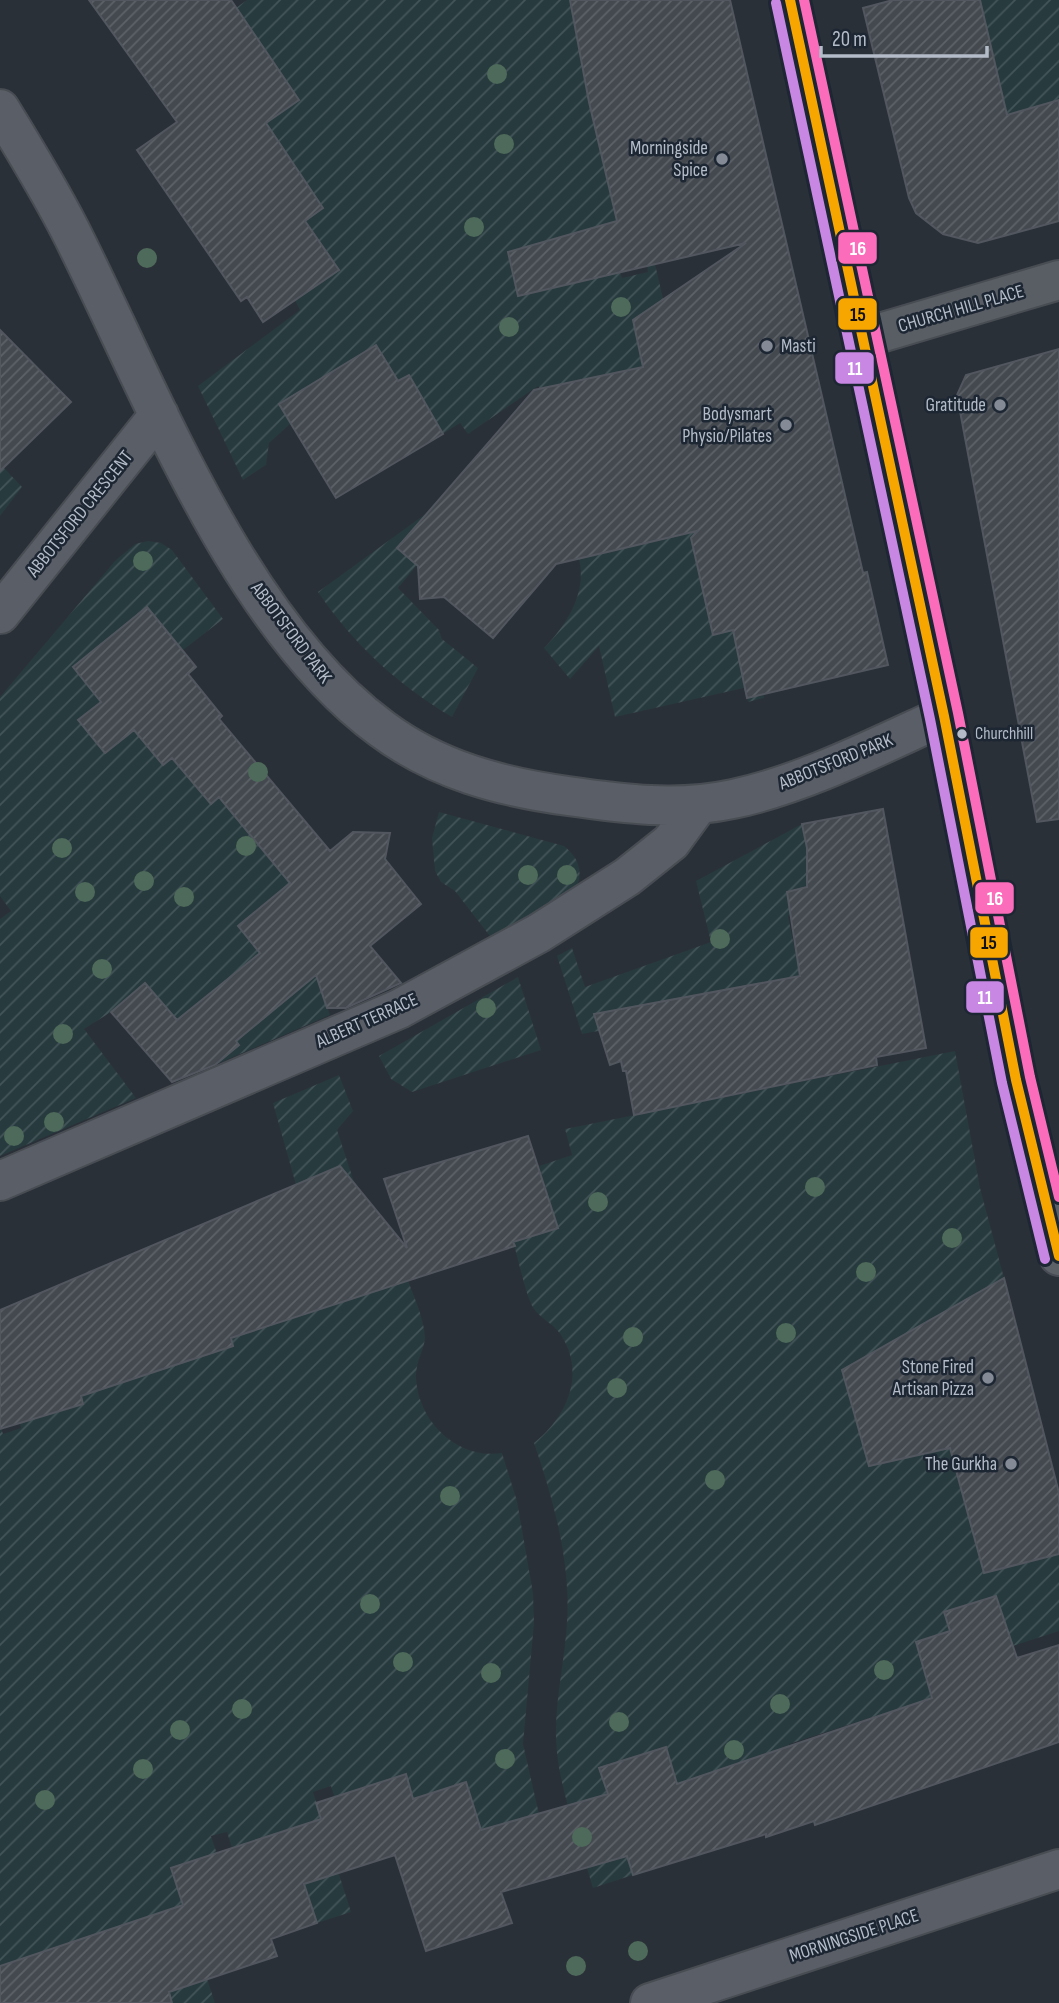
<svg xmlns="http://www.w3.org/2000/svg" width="1059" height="2003" viewBox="0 0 1059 2003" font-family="'Sofia Sans Condensed',sans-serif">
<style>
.garden{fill:url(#garden-furrows)}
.building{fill:url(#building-hatch);stroke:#52575f;stroke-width:2}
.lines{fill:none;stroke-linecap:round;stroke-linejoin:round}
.street-casing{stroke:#484c53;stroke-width:42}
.secondary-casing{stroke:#484c53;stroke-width:42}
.primary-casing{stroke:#484c55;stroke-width:42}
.street{stroke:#5a5e66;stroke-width:38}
.secondary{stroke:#595d64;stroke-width:38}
.primary{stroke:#5c6168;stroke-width:38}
.bus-1-casing{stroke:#1d2633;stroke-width:16}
.bus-2-casing{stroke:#1d2633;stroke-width:16}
.bus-3-casing{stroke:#1d2633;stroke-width:16}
.bus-1{stroke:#f7a600;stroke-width:10}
.bus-2{stroke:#c787e3;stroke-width:10}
.bus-3{stroke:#fb6dba;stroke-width:10}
.tree{fill:#4e6a5a}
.poi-dot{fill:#848b96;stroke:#1d2633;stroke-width:2.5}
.bus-dot{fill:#b4bcc9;stroke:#1d2633;stroke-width:2.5}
.labels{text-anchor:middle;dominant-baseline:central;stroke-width:5;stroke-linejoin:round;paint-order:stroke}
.bus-label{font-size:17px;fill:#b4bcc9;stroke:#1d2633;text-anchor:start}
.poi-label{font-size:19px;fill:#b4bcc9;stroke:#1d2633;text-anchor:end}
.street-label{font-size:19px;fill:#b4bcc9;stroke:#1d2633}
.line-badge{stroke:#1d2633;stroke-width:2.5}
.badge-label{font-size:19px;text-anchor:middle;font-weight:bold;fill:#fff}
.pale-badge-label{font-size:19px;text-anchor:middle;font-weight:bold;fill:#111}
</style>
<defs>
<pattern id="garden-furrows" width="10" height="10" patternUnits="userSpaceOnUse" patternTransform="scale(1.75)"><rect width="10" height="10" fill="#273a3e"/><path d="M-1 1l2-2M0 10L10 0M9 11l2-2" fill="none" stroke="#445559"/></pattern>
<pattern id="building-hatch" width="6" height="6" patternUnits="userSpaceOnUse" patternTransform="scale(1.75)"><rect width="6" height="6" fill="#444950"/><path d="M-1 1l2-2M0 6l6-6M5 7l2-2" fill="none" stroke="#5d6168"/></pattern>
</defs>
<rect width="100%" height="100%" fill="#2a3038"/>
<path class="garden" d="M247,0h323l19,102 24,105 28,-6 -21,71 2,6 26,-6 -1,-6 8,-2 22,95 -137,30 -2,-3 -70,48 -8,-11 -27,17 -24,-65 -11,6 -23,-35 -96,58 11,20 -21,19 -3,22 -23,15 -45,-94 102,-76 -5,-10 44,-31 -34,-48 18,-13 -10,-15 -66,-57 52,-36 -21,-32 -97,67 -7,-11 18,-13 -7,-66z
M980,0h79v100l-31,9 4,17 -26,8z
M3,467l19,20 -22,29v-45z
M490,467l-79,64 -14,17 20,17 -19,23 41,42 3,9 36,29 -26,49c-54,-32 -99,-73 -134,-125z
M724,525l-17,84 6,26 33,-16 18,79 -16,4 -4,-14 -129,29 -16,-71 -29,33 -26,-31c23,-24 43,-55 35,-89z
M148,541l13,2 11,7 51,69 -49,38 -27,-50 -74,60 28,35 -22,19 26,32 29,-23 29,35 49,-39 -19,56 18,21 38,-32 80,81 -91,75 56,66 49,-40 -20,41 7,21 -113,49 -72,-80 -34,28 -27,17 52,69 -136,58v-237l11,-8 -11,-15v-199l115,-136 20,-17z
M439,812l125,34c14,11 20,25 12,43l-83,51 -38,-49 -14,-9 -6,-11 -3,-33z
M802,824l8,39 8,23 -30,30 10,50 31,-5 5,25 -96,18 -3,-16 -33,6 -45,26 -75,14 -25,-78 15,-8 13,39 126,-45 -15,-61z
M518,977l23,73 -129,42 -21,-13 -12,-23z
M955,1051l25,137 24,90 -162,92 27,96 29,-6 -15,-58 59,12 42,159 75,-19v77l-46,15 -69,-34 22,70 -34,-45 -16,5 38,134 -75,-61 -90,29v3l-105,58 -19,-58 -65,21 33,107 -40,13c-13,-46 -36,-103 -37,-150 -1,-39 9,-78 11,-117 4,-59 -14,-122 -33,-178 33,-26 52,-69 27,-108 -7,-11 -20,-16 -27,-26 -8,-11 -16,-52 -21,-67l45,-14 -19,-62 33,-11 -7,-26z
M339,1075l14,36 -16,19 19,58 -60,-3 -23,-82z
M406,1275c6,18 18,42 19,62 0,11 -10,26 -9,41 2,43 41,82 86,75l15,48 16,92 1,30 -11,121 16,70 -57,17 -16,-49 -53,17 -8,-25 -32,11 -33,30 -9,-29 -18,6 38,120 -34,11 -30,-93 -55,18 -5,-16 -16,4 6,18 -46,15 44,134h-43l-17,-54 -155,17v-541l3,9 18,-6 -7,-26 103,-44 7,24 19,-5 -9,-27 70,5 29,-9 -9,-34 16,-6 8,27z"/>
<path class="building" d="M89,0h142l68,100 -33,23 57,85 -18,13 34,49 -76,52 -16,-25 -6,4 -104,-151 40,-28z
M570,0h160l133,573 4,-1 21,93 -141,33 -14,-68 -20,5 -22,-97 6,-7 -141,33 -63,74 -49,-41 -24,2 -2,-33 -21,-18 137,-158 109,-23 -10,-47 113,-77 -228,53 -10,-44 109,-31 -28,-119z
M893,0h87l27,115 52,-15v121l-81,22 -35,-9 -27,-21 -7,-15 -46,-190z
M0,330l71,72 -71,69z
M376,345l22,36 11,-6 34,59 -107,64 -57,-94z
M1059,349v470l-22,3 -80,-427 9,-20z
M147,607l49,60 -8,7 34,42 -3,3 111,132 23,-19 37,1 -5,26 36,45 -51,42 31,37 -55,25h-19l-11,-33 -80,66 3,4 -24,20 -43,17 -61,-70 34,-29 32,37 83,-67 -22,-27 52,-43 -71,-86 -8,7 -39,-46 -9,7 -29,-35 -29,23 -27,-33 23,-18 -28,-35z
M883,809l43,239 -50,9 1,8 -243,50 -8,-44h-3l-2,-10 -11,4 -16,-51 206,-38 -13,-84 20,-5v-39l-5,-24z
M528,1136l30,92 -45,14 2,4 -284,92 2,8 -152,50 2,8 -83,25v-119l340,-144 67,82 -23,-69z
M1004,1278l55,215v61l-75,19 -34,-125 -81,18 -27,-96z
M996,1596l21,62 42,-13v97l-244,83 -1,-4 -48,16v-3l-133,41 -6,-19 -126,36 11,31 -86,28 -31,-96 -91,29 13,39 -46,16 6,17 -108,36 3,11h-172v-37l183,-61 -12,-37 150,-49 -5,-16 90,-29 7,25 53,-17 15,48 127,-36 -9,-26 67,-21 11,37 255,-86 -16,-56 34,-11 -6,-19z"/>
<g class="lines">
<g class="street-casing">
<path id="street" d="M0,109c24,39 49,80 70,121 80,158 167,393 312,499 55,41 119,58 186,67 56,8 109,15 165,3 71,-15 145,-53 211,-83
M0,614l159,-199
M0,1181l399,-172 140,-76 88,-56 44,-35 27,-37
M650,2003l409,-134"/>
</g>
<g class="secondary-casing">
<path id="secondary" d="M863,338l196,-58"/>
</g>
<g class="primary-casing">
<path id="primary" d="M790,0l154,716 72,364 43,176"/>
</g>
<use href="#street" class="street"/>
<use href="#secondary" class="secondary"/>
<use href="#primary" class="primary"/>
<g class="bus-1-casing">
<path id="bus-1" d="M790,0l154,716 72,364 43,176"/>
</g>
<g class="bus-2-casing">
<path id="bus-2" d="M776,3l154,716 72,364 43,176"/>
</g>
<g class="bus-3-casing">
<path id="bus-3" d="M804,0l154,713 72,364 29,120"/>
</g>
<use href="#bus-1" class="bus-1"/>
<use href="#bus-2" class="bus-2"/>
<use href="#bus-3" class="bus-3"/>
</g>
<g class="tree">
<circle cx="497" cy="74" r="10"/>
<circle cx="504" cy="144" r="10"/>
<circle cx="474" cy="227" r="10"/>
<circle cx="147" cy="258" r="10"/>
<circle cx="621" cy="307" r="10"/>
<circle cx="509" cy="327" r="10"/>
<circle cx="143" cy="561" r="10"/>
<circle cx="258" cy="772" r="10"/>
<circle cx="246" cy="846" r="10"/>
<circle cx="62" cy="848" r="10"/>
<circle cx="528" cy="875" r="10"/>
<circle cx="567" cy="875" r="10"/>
<circle cx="144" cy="881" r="10"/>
<circle cx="85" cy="892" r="10"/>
<circle cx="184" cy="897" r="10"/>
<circle cx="720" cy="939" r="10"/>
<circle cx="102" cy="969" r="10"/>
<circle cx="486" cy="1008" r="10"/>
<circle cx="63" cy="1034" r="10"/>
<circle cx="54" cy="1122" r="10"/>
<circle cx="14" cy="1136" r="10"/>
<circle cx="815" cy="1187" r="10"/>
<circle cx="598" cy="1202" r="10"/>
<circle cx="952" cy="1238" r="10"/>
<circle cx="866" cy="1272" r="10"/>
<circle cx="786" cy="1333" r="10"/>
<circle cx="633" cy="1337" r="10"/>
<circle cx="617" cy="1388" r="10"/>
<circle cx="715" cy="1480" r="10"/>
<circle cx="450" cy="1496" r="10"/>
<circle cx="370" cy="1604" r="10"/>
<circle cx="403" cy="1662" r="10"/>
<circle cx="884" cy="1670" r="10"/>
<circle cx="491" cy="1673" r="10"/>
<circle cx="780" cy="1704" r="10"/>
<circle cx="242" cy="1709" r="10"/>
<circle cx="619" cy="1722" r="10"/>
<circle cx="180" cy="1730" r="10"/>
<circle cx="734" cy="1750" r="10"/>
<circle cx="505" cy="1759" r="10"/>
<circle cx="143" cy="1769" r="10"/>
<circle cx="45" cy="1800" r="10"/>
<circle cx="582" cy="1837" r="10"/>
<circle cx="638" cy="1951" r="10"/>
<circle cx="576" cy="1966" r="10"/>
</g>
<g class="poi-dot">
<circle cx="722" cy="159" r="7"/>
<circle cx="767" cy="346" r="7"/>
<circle cx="1000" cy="405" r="7"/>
<circle cx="786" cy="425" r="7"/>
<circle cx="988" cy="1378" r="7"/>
<circle cx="1011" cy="1464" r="7"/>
</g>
<circle class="bus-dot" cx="962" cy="734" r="6"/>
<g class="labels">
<g class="bus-label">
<text x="975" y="734">Churchhill</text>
</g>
<g class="poi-label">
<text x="708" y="148">Morningside<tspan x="708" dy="22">Spice</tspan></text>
<text x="781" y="346" text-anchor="start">Masti</text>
<text x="986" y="405">Gratitude</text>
<text x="772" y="414">Bodysmart<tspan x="772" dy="22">Physio/Pilates</tspan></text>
<text x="974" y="1367">Stone Fired<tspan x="974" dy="22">Artisan Pizza</tspan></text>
<text x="997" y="1464">The Gurkha</text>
</g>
<g class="street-label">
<text transform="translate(961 309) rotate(-16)">CHURCH HILL PLACE</text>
<text transform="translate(80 514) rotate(-51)">ABBOTSFORD CRESCENT</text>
<text transform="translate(291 633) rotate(53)">ABBOTSFORD PARK</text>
<text transform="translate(836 762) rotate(-22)">ABBOTSFORD PARK</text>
<text transform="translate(367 1021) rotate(-24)">ALBERT TERRACE</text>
<text transform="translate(854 1936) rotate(-18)">MORNINGSIDE PLACE</text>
</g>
</g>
<g class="line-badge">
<rect x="837" y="231" width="41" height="34" rx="7" fill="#fb6dba"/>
<rect x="837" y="297" width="41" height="34" rx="7" fill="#f7a600"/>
<rect x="834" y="351" width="41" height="34" rx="7" fill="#c787e3"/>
<rect x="974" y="881" width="41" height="34" rx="7" fill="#fb6dba"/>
<rect x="969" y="926" width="40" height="33" rx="7" fill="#f7a600"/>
<rect x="965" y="980" width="40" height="34" rx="7" fill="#c787e3"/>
</g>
<g class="badge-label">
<text x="858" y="255">16</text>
<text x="855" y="375">11</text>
<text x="995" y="905">16</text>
<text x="985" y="1004">11</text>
</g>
<g class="pale-badge-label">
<text x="858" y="321">15</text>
<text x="989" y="949">15</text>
</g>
<path d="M821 46v10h166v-10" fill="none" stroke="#b4bcc9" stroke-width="3.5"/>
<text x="832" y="46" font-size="21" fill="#b4bcc9" stroke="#1d2633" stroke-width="5" paint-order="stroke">20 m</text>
</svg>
